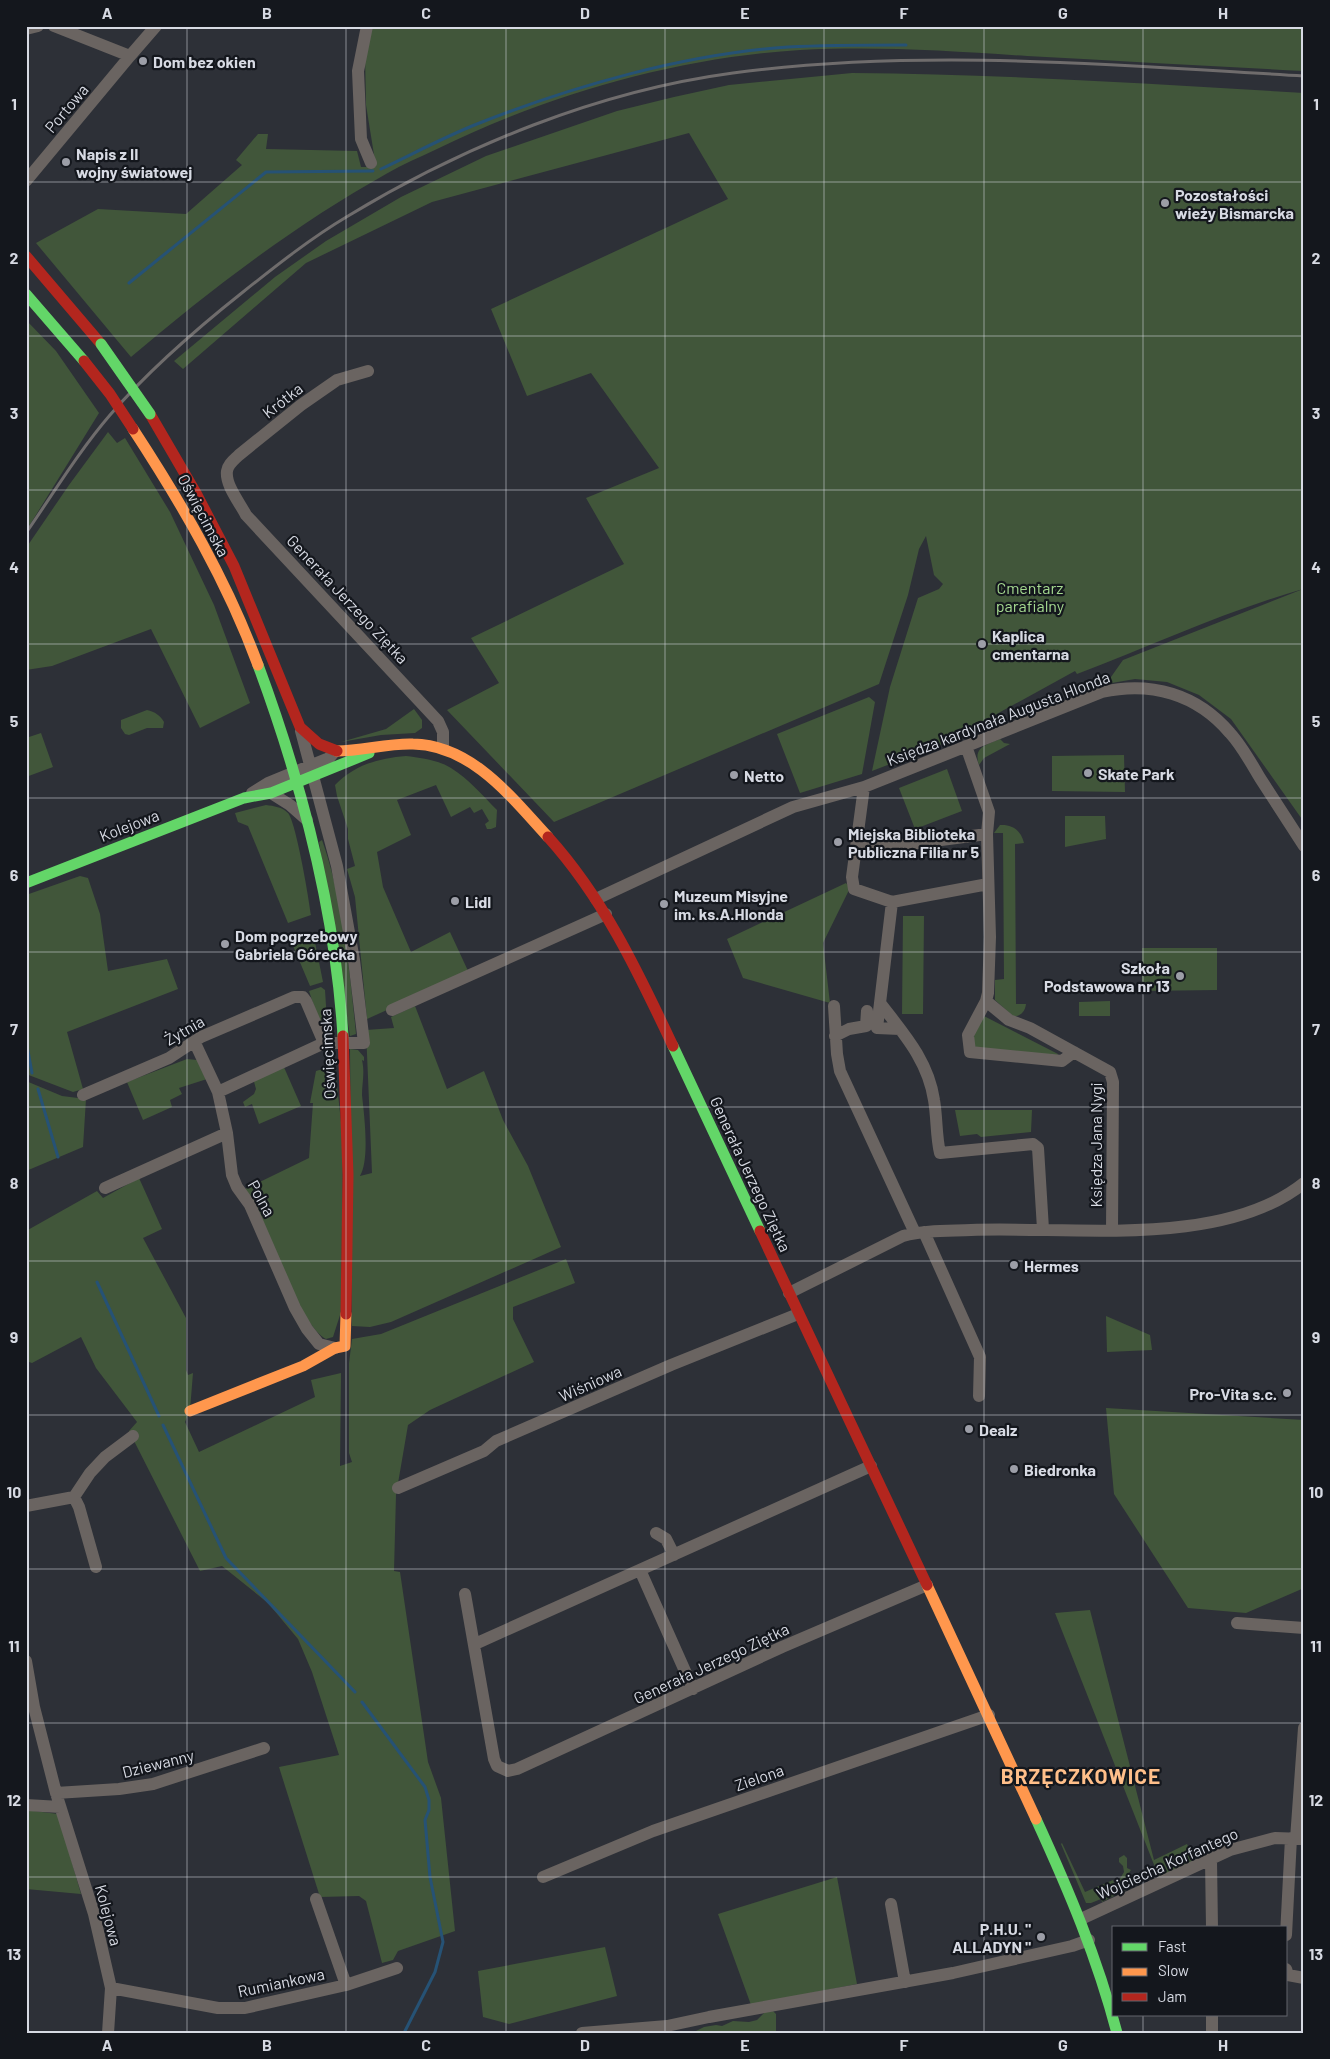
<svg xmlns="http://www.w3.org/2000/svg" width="1330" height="2059" viewBox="0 0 1330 2059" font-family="Barlow,sans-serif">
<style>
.green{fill:#41563a}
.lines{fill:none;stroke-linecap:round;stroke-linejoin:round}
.stream{stroke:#265275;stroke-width:3}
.street{stroke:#6a6461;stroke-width:12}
.fast{stroke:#63d668;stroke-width:11}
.slow{stroke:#ff974d;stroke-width:11}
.jam{stroke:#b3261e;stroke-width:11}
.rail{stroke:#6f6c6c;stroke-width:3}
.fast-bridge{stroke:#63d668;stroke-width:11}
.jam-bridge{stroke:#b3261e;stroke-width:11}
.grid{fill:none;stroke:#d7dae3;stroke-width:1;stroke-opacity:0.55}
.poi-dot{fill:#9c9ea7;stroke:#14171d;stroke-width:2}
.labels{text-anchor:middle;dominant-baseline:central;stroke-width:4.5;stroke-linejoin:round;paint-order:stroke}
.poi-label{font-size:16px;font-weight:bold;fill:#d7dae3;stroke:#14171d;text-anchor:start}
.street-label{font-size:16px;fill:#d7dae3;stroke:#14171d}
.park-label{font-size:16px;fill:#a5d990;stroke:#14171d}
.district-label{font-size:21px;font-weight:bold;letter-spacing:1px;fill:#ffbf8a;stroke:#14171d}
.neatline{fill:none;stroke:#d7dae3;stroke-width:2}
.grid-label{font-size:16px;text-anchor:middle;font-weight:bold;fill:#d7dae3}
</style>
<rect width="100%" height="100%" fill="#2d3037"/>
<path class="green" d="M370,26h934v45c-93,-5 -185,-10 -277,-15 -76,-5 -151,-10 -227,-6 -125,8 -250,44 -363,99 -17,8 -34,15 -51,25 -91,51 -175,115 -255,183l-95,-114 62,-34 88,5 56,-49 -6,-5 22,-26h10l-2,15 91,2 4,16h15l-10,-62 -1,-51z
M852,73c151,1 301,11 452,20v729l-73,-103 -32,-24 -32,-13 -32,-3 -29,5 17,-24 180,-71c-77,22 -150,56 -226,85l-2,-3 -133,73 -70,27 18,-84 28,-89 21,-9 4,-5 -9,-9 -8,-39 -7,13 -11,46 -29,89 -325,138 -107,-112 52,-27 -28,-45 153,-74 -38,-66 73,-30 -68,-95 -64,23 -36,-87 237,-110 -39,-66 -257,69 -126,61 -123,106 -9,-8 101,-84 51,-36 75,-44 85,-41 131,-45 57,-14 55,-12z
M26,320l30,31 43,62 -73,118z
M108,432l9,11 8,-5 45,74 44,93 36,98 -50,25 -49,-99 -99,37 -26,4v-122l43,-63z
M869,697l6,5 -13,72 -62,19 -23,-59z
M414,709l8,11v8l-7,5 -34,2 -40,7 45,-13z
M147,710c8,2 13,5 17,12l-1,6h-16l-18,7 -4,-1 -4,-6v-8z
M41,733l12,34 -27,10v-39z
M1000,739l4,4 6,1 -26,14 -5,7c-6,-18 7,-20 21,-26z
M1124,755l1,37 -73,-1v-35z
M406,756c15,2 32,4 45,12 18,11 32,28 46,42l-1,17 -5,2h-4l-2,-5 4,-3 -7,-12 -8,4 -4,-6 -19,10 -15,-32 -39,15 14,35 -34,17 6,35 28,65 39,-20 19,41 -102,46 -12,-122 -8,-28 8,-3 -7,-27v-10l-11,-33 -2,-11c19,-20 44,-27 71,-29z
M947,769l15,42 -47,18 -16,-41z
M266,805c8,1 16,2 22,8 8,9 21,86 23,102l-23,8 -40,-97 -10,-4 -3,-9z
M1065,816h40l1,23 -41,8z
M1000,825c13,-1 21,6 24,18l-9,1 1,160h10c-1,8 -6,13 -13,12l-18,-16v-20l9,-1 -1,-146h-9z
M322,840c21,59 28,133 34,194l-6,2 -31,-194z
M80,876l8,2 12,36 8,57 59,-12 11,30 -111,43 16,57 -10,3 -47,-18v-179z
M846,883l4,5 -27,55 7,60 -87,-25 -16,-39z
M903,916h21l-1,98h-21z
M313,932l10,50 -13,4 -19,-45z
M1142,948h75v42l-75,1z
M321,987l4,3 3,47 -11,-22 -8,-24z
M1110,1001v15h-31v-14z
M415,1006l32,83 37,-18 19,49 25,46 33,81 -170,75 -21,5 -18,-1 -2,-277 8,1 6,7v4l-2,-1c3,13 0,23 0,35 2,19 8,64 -2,81l12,-3 -6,-143 28,-2 -3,-11z
M982,1015l76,39 -2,4 -76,-9 -6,-3v-10z
M333,1048l10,92 -2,172 -8,25 -7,2c-26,-13 -67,-119 -81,-150l64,-31 4,-55h-3l6,-32 10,-3 5,-5v-13z
M187,1059l10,1 10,19 -28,9 3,6 -12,6 2,7 -29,13 -16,-38z
M283,1065l18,41 -42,18 -7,-20 -7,3 -2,-5 11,-8 2,-5 -3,-11z
M26,1081l36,15 24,3 -3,48 -57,24z
M955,1110h77l-1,22 -50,5 -4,-3 -17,2z
M139,1178l23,51 -19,9 43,80v52l2,5 5,-2 -3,37 -5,12 14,30 116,-55 -4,-17 30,-7 -1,93 12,-4 -3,-9v-90l3,-24 29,-5 185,-75 9,24 -62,24v12l21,43 -104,48 -22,15 -12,70 -2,76 6,1 28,190 13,36 14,133 -57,20 -5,9 -11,3 -16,-62 -7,-5 -39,1 -41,-130 60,-12 -27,-83 -14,-33 -30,-36 -46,-37 -22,5 -71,-140 8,-9 -41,-54 -15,-31 -49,26 -6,-2v-130l71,-40 6,7z
M1106,1316l44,19 2,15 -45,2z
M1106,1408l198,12v168l-58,25 -58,-5 -74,-114z
M1090,1610l64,250 33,-16 7,17 -34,19 -105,-267z
M26,1810l32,4 23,80 -55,-5z
M1062,1843l23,49 28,-12 1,3 4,-1 6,-10 -1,-6 -4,-4v-4l5,-3 3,3v10l4,2 -7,10 5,6 -1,3 -26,13 -1,-3 -10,4h-5l-25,-59z
M837,1877l20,107 -106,21 -33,-91z
M605,1947l12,49 -108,28 -26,-7 -5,-46z
M773,2011l3,3v19h-84l12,-6 12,-2 6,1 11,-5 16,1 8,-2 8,-8z"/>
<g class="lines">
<path class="stream" d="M381,169c32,-15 63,-32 96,-45 96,-38 208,-70 311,-77 39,-2 78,-2 118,-2
M129,283l137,-111 107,-1
M26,1040l6,33
M38,1089l20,68
M97,1282l62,134
M163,1425l63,133 129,134
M362,1702l63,85 4,13v10l-4,10 5,57 13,65 -8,30 -31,61"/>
<path class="street" d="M54,26l76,30 26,-30
M367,26l-9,45 3,68 10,24
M26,29l12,-3
M26,181l104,-125
M368,371l-31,9 -36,25 -62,50c-5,5 -11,9 -12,16 -2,14 13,32 19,44l192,206 5,11v16
M966,746l23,66 -2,22
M864,787l-12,90 2,12 38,13
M252,793l16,-10 61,-25 6,-7
M271,793l19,12 17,15
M857,847l15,2 115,-15 3,103 -2,56 -2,8 23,19 21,8 80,44 3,10 -1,148
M988,884l-96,18 -12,101c23,30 48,57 54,97 3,17 2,36 6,53l93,-9 5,4 5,81
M596,899l197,-92 71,-20 238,-95c49,-11 95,2 128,41 12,13 21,30 30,45 15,23 29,45 44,68
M986,1001l-18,34 2,17 92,9 12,-9
M880,1003l-3,25 23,1
M834,1006l3,48 3,17 75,162
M392,1010l214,-96
M835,1036l14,-7 17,-3 1,-15
M195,1043l23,49 9,41 5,42 5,12 13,18 45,103 12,21 12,15 16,4
M218,1092l106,-49h40l-10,-83 -17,-94 -36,-135
M83,1095l86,-37 32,-21 93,-40h9l3,4 18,42
M105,1188l122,-55
M924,1232l56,125 -1,39
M789,1293l114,-57c22,-6 45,-5 68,-6 101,-4 251,19 333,-47
M398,1488l86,-37 12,-10 175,-76 127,-51
M74,1497l5,10 17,60
M26,1506l48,-9 16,-24 15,-16 28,-21
M656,1533l10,6 8,16
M640,1570l53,119
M465,1594l29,165 3,7 11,5 9,-2 265,-122 145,-62
M1237,1623l67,5
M475,1644l396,-178
M26,1661l8,46 22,86 38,121 17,74 -3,45
M56,1793l63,-4 34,-5 111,-36
M26,1805l34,2
M1296,1839l8,-111
M1211,1860l1,68
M543,1877l110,-46 336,-116
M316,1899l30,86
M891,1904l14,78
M1081,1919l149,-69 45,-12 29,1
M1286,1935l5,-97
M1286,1969l2,6 16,3
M111,1988l107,20h27l101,-23 51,-17
M1212,2015v18
M582,2033l85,-7 42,-9 244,-44 119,-27 17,-6"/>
<path class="fast" d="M26,294l58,67
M258,665c44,119 77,244 85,371
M26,883l218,-85 27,-5 98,-40
M673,1046l87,185
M1036,1819c33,72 61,138 81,214"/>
<path class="slow" d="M133,429c49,75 94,152 125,236
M337,751c25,0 51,-8 76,-7 59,1 99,54 135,93
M190,1411l113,-45 32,-18 10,-2 1,-32
M927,1585l109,234"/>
<path class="jam" d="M26,256l75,88
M150,414l46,79 38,73 66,161 19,17 18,7
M548,837c56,62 90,135 125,209
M343,1036l5,139 -2,139
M760,1231l167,354"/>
<path class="rail" d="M26,533c27,-39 53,-82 84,-118 40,-46 85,-85 133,-123 34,-27 68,-54 105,-76 116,-70 250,-125 385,-143 189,-25 381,-8 571,3"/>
<path class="fast-bridge" d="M101,344l49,70"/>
<path class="jam-bridge" d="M84,361l26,33 23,35"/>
</g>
<path class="grid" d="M187,26v2007M346,26v2007M506,26v2007M665,26v2007M824,26v2007M984,26v2007M1143,26v1902M26,182h1278M26,336h1278M26,490h1278M26,644h1278M26,798h1278M26,952h1278M26,1107h1278M26,1261h1278M26,1415h1278M26,1569h1278M26,1723h1278M26,1877h1278M1143,2015v18"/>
<g class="poi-dot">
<circle cx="143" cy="61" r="5"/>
<circle cx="66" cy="162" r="5"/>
<circle cx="1165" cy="203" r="5"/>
<circle cx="982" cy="644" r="5"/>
<circle cx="1088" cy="773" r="5"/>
<circle cx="734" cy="775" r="5"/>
<circle cx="838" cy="842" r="5"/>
<circle cx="455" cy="901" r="5"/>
<circle cx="664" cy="904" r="5"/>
<circle cx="225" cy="944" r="5"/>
<circle cx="1180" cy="976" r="5"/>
<circle cx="1014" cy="1265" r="5"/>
<circle cx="1287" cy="1393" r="5"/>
<circle cx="969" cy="1429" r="5"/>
<circle cx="1014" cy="1469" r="5"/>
<circle cx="1041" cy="1937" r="5"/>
</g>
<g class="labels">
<g class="poi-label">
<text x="153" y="61">Dom bez okien</text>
<text x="76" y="153">Napis z II<tspan x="76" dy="18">wojny światowej</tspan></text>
<text x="1175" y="194">Pozostałości<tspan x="1175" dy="18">wieży Bismarcka</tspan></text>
<text x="992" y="635">Kaplica<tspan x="992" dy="18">cmentarna</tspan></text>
<text x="1098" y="773">Skate Park</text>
<text x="744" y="775">Netto</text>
<text x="848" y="833">Miejska Biblioteka<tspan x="848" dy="18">Publiczna Filia nr 5</tspan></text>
<text x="674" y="895">Muzeum Misyjne<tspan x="674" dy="18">im. ks.A.Hlonda</tspan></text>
<text x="465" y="901">Lidl</text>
<text x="235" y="935">Dom pogrzebowy<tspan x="235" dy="18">Gabriela Górecka</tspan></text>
<text x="1170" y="967" text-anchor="end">Szkoła<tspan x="1170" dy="18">Podstawowa nr 13</tspan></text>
<text x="1024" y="1265">Hermes</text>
<text x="1277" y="1393" text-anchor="end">Pro-Vita s.c.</text>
<text x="979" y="1429">Dealz</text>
<text x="1024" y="1469">Biedronka</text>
<text x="1031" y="1928" text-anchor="end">P.H.U. "<tspan x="1031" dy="18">ALLADYN "</tspan></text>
</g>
<g class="street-label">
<text transform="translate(66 108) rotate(-50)">Portowa</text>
<text transform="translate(282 400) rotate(-38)">Krótka</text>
<text transform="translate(204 515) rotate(62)">Oświęcimska</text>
<text transform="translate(348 599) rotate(47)">Generała Jerzego Ziętka</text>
<text transform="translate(998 718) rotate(-21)">Księdza kardynała Augusta Hlonda</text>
<text transform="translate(129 825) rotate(-21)">Kolejowa</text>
<text transform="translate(184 1030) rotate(-30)">Żytnia</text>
<text transform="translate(327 1054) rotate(-93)">Oświęcimska</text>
<text transform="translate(1095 1145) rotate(-90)">Księdza Jana Nygi</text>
<text transform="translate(751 1174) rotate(65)">Generała Jerzego Ziętka</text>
<text transform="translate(262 1198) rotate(61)">Polna</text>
<text transform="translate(590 1383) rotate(-24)">Wiśniowa</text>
<text transform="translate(711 1663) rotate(-25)">Generała Jerzego Ziętka</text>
<text transform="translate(158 1763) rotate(-14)">Dziewanny</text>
<text transform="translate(759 1777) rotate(-19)">Zielona</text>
<text transform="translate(1167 1863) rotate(-24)">Wojciecha Korfantego</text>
<text transform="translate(109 1915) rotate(75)">Kolejowa</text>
<text transform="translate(281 1982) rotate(-12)">Rumiankowa</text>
</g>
<g class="park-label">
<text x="1030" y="587">Cmentarz<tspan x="1030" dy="18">parafialny</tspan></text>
</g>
<g class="district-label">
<text x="1081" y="1775">BRZĘCZKOWICE</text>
</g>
</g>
<rect width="1330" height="2059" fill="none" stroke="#14171d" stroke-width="55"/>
<rect x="1112" y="1926" width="175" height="90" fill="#14171d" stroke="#62656c"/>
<rect x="1122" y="1943" width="25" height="8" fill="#63d668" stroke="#62656c"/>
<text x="1158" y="1952" font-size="15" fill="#d7dae3">Fast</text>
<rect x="1122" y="1968" width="25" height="8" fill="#ff974d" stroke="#62656c"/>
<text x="1158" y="1976" font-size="15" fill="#d7dae3">Slow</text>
<rect x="1122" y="1993" width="25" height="8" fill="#b3261e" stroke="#62656c"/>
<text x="1158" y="2002" font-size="15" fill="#d7dae3">Jam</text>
<rect x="28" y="28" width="1274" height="2004" class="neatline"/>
<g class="grid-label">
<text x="107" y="19">A</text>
<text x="267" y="19">B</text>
<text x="426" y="19">C</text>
<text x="585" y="19">D</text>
<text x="745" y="19">E</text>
<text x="904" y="19">F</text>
<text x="1063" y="19">G</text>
<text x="1223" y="19">H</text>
<text x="14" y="110">1</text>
<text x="1316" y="110">1</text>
<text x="14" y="264">2</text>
<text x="1316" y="264">2</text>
<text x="14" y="419">3</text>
<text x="1316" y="419">3</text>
<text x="14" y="573">4</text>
<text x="1316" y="573">4</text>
<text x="14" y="727">5</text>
<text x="1316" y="727">5</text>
<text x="14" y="881">6</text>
<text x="1316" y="881">6</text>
<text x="14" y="1035">7</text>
<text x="1316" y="1035">7</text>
<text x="14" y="1189">8</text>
<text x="1316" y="1189">8</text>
<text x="14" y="1343">9</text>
<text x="1316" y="1343">9</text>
<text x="14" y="1498">10</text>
<text x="1316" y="1498">10</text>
<text x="14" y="1652">11</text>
<text x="1316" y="1652">11</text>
<text x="14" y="1806">12</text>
<text x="1316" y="1806">12</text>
<text x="14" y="1960">13</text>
<text x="1316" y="1960">13</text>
<text x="107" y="2051">A</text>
<text x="267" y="2051">B</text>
<text x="426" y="2051">C</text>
<text x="585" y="2051">D</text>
<text x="745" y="2051">E</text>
<text x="904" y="2051">F</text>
<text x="1063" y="2051">G</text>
<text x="1223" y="2051">H</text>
</g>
</svg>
